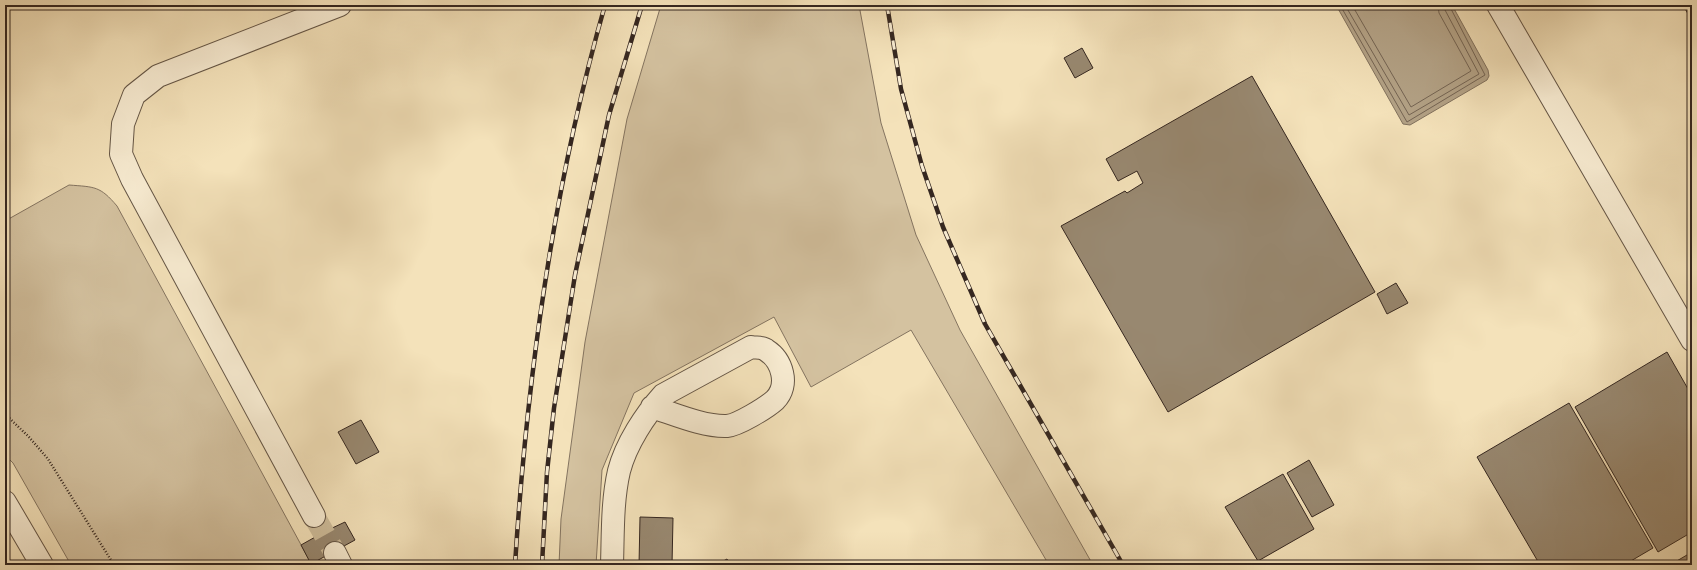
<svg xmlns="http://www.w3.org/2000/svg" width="1697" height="570" viewBox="0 0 1697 570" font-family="'IM FELL Double Pica',serif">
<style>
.green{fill:#d4c2a0;stroke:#847460}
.water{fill:#b3a286;stroke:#81715d}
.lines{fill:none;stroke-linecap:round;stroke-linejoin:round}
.shore{stroke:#746453;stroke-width:1}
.building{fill:#988870;stroke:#352720}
.minor-tunnel{stroke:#cebd9b;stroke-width:22;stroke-dasharray:22 11;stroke-linecap:butt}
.minor-casing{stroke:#655646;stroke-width:24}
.path{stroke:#352720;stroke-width:2.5;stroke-dasharray:1 2;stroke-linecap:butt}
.minor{stroke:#f8ecd2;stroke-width:22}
.rail-casing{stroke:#352720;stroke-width:4.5}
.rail{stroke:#f8ecd2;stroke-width:3;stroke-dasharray:9;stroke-linecap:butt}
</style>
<rect width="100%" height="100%" fill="#f4e2ba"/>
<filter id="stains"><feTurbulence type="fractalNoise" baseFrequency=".005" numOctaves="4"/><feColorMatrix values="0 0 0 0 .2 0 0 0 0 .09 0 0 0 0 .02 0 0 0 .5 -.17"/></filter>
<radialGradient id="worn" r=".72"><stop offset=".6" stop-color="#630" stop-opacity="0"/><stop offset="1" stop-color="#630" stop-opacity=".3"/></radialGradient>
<path class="green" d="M661,5h198l22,118 35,112 44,95 133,235h-44l-138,-235 -100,57 -37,-70 -140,76 -32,77 -6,95h-37l2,-46 24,-177 42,-223z
M69,185c26,2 31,1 48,21l195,359h-241l-58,-102 -8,-8v-88l4,-5 -4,-4v-137z"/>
<path class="water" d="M1336,5h116l36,65 1,6 -2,4 -77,45 -7,-1z"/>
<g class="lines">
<path class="shore" d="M1340,5l67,117 78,-47 -36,-70
M1345,5l64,110 70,-41 -34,-64 -1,-5
M1352,5l59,102 60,-36 -32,-58 -1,-8"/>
</g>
<path class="building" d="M1683,5h9v16z
M1082,48l11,20 -18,10 -11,-20z
M1252,76l123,216 -207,120 -107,-186 64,-35 2,2 16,-10 -6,-12 -19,10 -12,-22z
M1396,283l12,20 -21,11 -10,-20z
M1667,352l25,44v136l-34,20 -83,-145z
M1569,403l84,145 -29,17h-84l-63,-108z
M361,420l18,32 -23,12 -18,-32z
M1309,460l25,45 -22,12 -25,-44z
M1283,474l31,55 -56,32 -33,-54z
M319,514l9,16 17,-8 10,18 -44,24 -10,-19 16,-9 -8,-16z
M640,517l33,1 -1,47h-33z
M1692,552v13h-22z
M727,559l4,6h-15z"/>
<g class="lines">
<path class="minor-tunnel" d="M314,516l21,37"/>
<g class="minor-casing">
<path id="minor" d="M1498,5l194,335
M5,502l37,63
M314,516l-182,-337 -11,-25 2,-30 11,-29 24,-19 182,-71
M335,553l6,12
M612,565c1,-31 0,-64 7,-94 7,-27 26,-56 44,-76l88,-48c5,1 12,0 15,3 16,10 24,35 9,50 -9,8 -37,25 -48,26 -23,1 -53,-12 -75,-19"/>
</g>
<path class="path" d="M5,414l24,23 19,22 66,106"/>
<use href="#minor" class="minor"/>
<g class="rail-casing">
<path id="rail" d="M887,5l14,84 21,77 21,61 42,97 138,241
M515,565c12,-189 38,-378 90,-560
M542,565l5,-93 7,-64 21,-133 34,-160 33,-110"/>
</g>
<use href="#rail" class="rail"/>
</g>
<rect width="1697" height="570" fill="none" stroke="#f4e2ba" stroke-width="20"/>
<rect x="6" y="6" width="1685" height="558" fill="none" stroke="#352720" stroke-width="2"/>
<rect x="10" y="10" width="1677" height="550" fill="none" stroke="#352720"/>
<rect width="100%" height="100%" filter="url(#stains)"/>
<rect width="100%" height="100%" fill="url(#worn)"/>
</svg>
